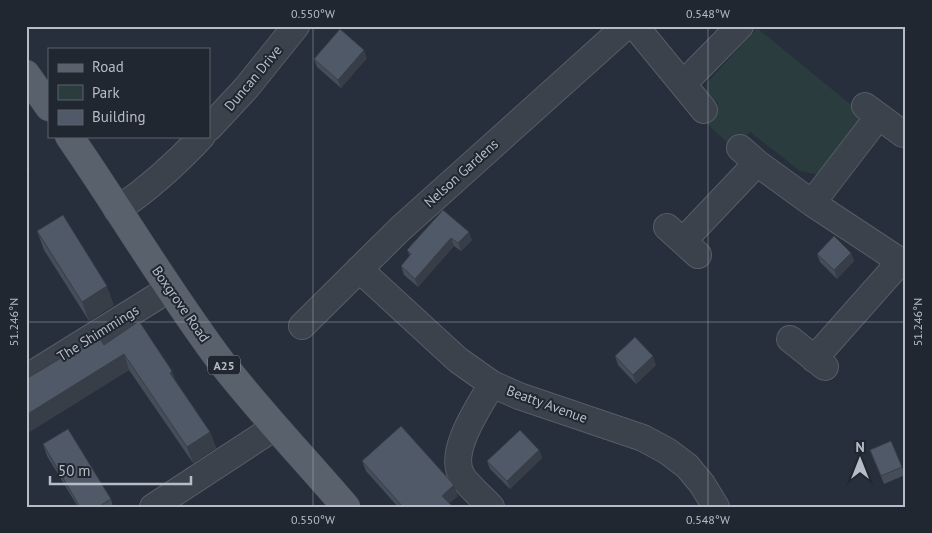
<svg xmlns="http://www.w3.org/2000/svg" width="932" height="533" viewBox="0 0 932 533" font-family="'PT Sans',sans-serif">
<style>
.green{fill:#2a3c3e}
.lines{fill:none;stroke-linecap:round;stroke-linejoin:round}
.minor-casing{stroke:#565d67;stroke-width:28}
.major-casing{stroke:#444b55;stroke-width:29}
.minor{stroke:#3b424c;stroke-width:26}
.major{stroke:#59616c;stroke-width:28}
.wall{fill:#454d59}
.shaded-wall{fill:#383e48}
.building{fill:#505967;stroke:#383e48}
.ticks{fill:none;stroke:#b7bdc7;stroke-width:1;stroke-opacity:0.45}
.labels{text-anchor:middle;dominant-baseline:central;stroke-width:4;stroke-linejoin:round;paint-order:stroke}
.shield{fill:#202731;stroke:#8a909a;stroke-width:1}
.shield-label{font-size:12px;font-weight:bold;fill:#b7bdc7}
.street-label{font-size:14px;fill:#b7bdc7;stroke:#202731}
.neatline{fill:none;stroke:#b7bdc7;stroke-width:2}
.ticks-label{font-size:12px;text-anchor:middle;fill:#b7bdc7}
</style>
<rect width="100%" height="100%" fill="#272f3c"/>
<path class="green" d="M757,28l104,85 -4,4 5,7 -36,46 -12,4 -14,-3 -50,-39 -17,16 -30,-28 16,-16 -12,-12 -1,-8z"/>
<g class="lines">
<g class="minor-casing">
<path id="minor" d="M635,26l69,84
M683,84l57,-58
M865,106l38,28
M209,128l38,-41 49,-61
M740,148l17,15 55,40 94,62
M812,203l66,-86
M117,210c31,-21 59,-46 85,-74
M667,227l31,28
M683,241l74,-78
M359,269l99,91 34,24 27,12 124,42 24,13 20,15 15,18 14,23
M302,326l98,-97 226,-203
M790,339l35,28
M814,359l86,-97
M26,378l143,-89
M153,507l122,-80
M491,507c-8,-9 -23,-21 -29,-31 -15,-24 18,-71 30,-92"/>
</g>
<g class="major-casing">
<path id="major" d="M26,74l23,33
M69,136c52,75 98,154 153,227 39,50 83,96 124,144"/>
</g>
<use href="#minor" class="minor"/>
<use href="#major" class="major"/>
</g>
<path class="wall" d="M367,58l-26,30 -24,-21 -3,-8z
M443,210l29,30 -11,11 -7,-5 -36,41 -14,-12 -3,-9 9,-10 -3,-6z
M37,231l77,74 -25,16 -45,-71z
M851,253l3,8 -17,18 -17,-17 -3,-8z
M104,345l72,36 34,51 6,16 -23,15 -64,-93 -103,64v-55z
M615,356l41,9 -20,19 -18,-19z
M43,444l68,55 2,8h-35l-31,-51z
M539,450l3,8 -32,31 -20,-20 -3,-8z
M870,450l32,17 3,8 -21,9z
M362,461l96,35 -9,7 4,4h-55l-32,-36z"/>
<path class="shaded-wall" d="M364,50l3,8 -26,30 -3,-8z
M27,162l3,9 -4,2v-10z
M469,232l3,8 -11,11 -3,-8z
M451,238l3,8 -36,41 -3,-8z
M851,253l3,8 -17,18 -3,-9z
M107,286l7,19 -25,16 -7,-19z
M124,354l5,16 -103,64v-19z
M653,356l3,9 -20,19 -3,-9z
M172,371l6,16 -8,-14z
M210,432l6,16 -23,15 -6,-16z
M539,450l3,8 -32,31 -3,-8z
M454,485l4,11 -12,10 -4,-10z"/>
<path class="building" d="M340,29l24,21 -26,30 -24,-21z
M443,210l26,22 -11,11 -7,-5 -36,41 -14,-13 10,-12 -4,-4z
M63,215l44,71 -25,16 -45,-71z
M834,236l17,17 -17,17 -17,-16z
M139,321l33,50 -2,2 40,59 -23,15 -63,-93 -98,61v-36l72,-43 6,9z
M635,337l18,19 -20,19 -18,-19z
M401,426l53,59 -12,11 11,11h-50l-41,-46z
M68,429l43,70 -13,8h-18l-37,-63z
M520,430l19,20 -32,31 -20,-20z
M891,441l11,26 -21,9 -11,-26z"/>
<path class="ticks" d="M313,26v481M708,26v481M26,322h880"/>
<g class="labels">
<rect class="shield" x="208" y="355.5" width="32" height="19" rx="4"/>
<g class="shield-label">
<text x="224" y="365">A25</text>
</g>
<g class="street-label">
<text transform="translate(253 78) rotate(-50)">Duncan Drive</text>
<text transform="translate(461 173) rotate(-42)">Nelson Gardens</text>
<text transform="translate(181 304) rotate(55)">Boxgrove Road</text>
<text transform="translate(98 333) rotate(-32)">The Shimmings</text>
<text transform="translate(547 404) rotate(20)">Beatty Avenue</text>
</g>
</g>
<rect width="932" height="533" fill="none" stroke="#202731" stroke-width="55"/>
<rect x="48" y="48" width="162" height="90" fill="#202731" stroke="#5c636d"/>
<rect x="58" y="64" width="25" height="8" fill="#59616c" stroke="#5c636d"/>
<text x="92" y="72" font-size="15" fill="#b7bdc7">Road</text>
<rect x="58" y="85" width="25" height="15" fill="#2a3c3e" stroke="#5c636d"/>
<text x="92" y="98" font-size="15" fill="#b7bdc7">Park</text>
<rect x="58" y="110" width="25" height="15" fill="#505967" stroke="#5c636d"/>
<text x="92" y="122" font-size="15" fill="#b7bdc7">Building</text>
<g transform="translate(860 460)" stroke="#202731" stroke-width="4" paint-order="stroke">
<path d="M0-4L9 19L0 12L-9 19Z" fill="#b7bdc7"/>
<text y="-8" font-size="14" font-weight="bold" text-anchor="middle" fill="#b7bdc7">N</text>
</g>
<path d="M50 476v8h141v-8" fill="none" stroke="#b7bdc7" stroke-width="2.5"/>
<text x="58" y="476" font-size="15" fill="#b7bdc7" stroke="#202731" stroke-width="4" paint-order="stroke">50 m</text>
<rect x="28" y="28" width="876" height="478" class="neatline"/>
<g class="ticks-label">
<text x="313" y="18">0.550°W</text>
<text x="708" y="18">0.548°W</text>
<text transform="translate(14 322) rotate(-90)" y="4">51.246°N</text>
<text transform="translate(918 322) rotate(-90)" y="4">51.246°N</text>
<text x="313" y="524">0.550°W</text>
<text x="708" y="524">0.548°W</text>
</g>
</svg>
